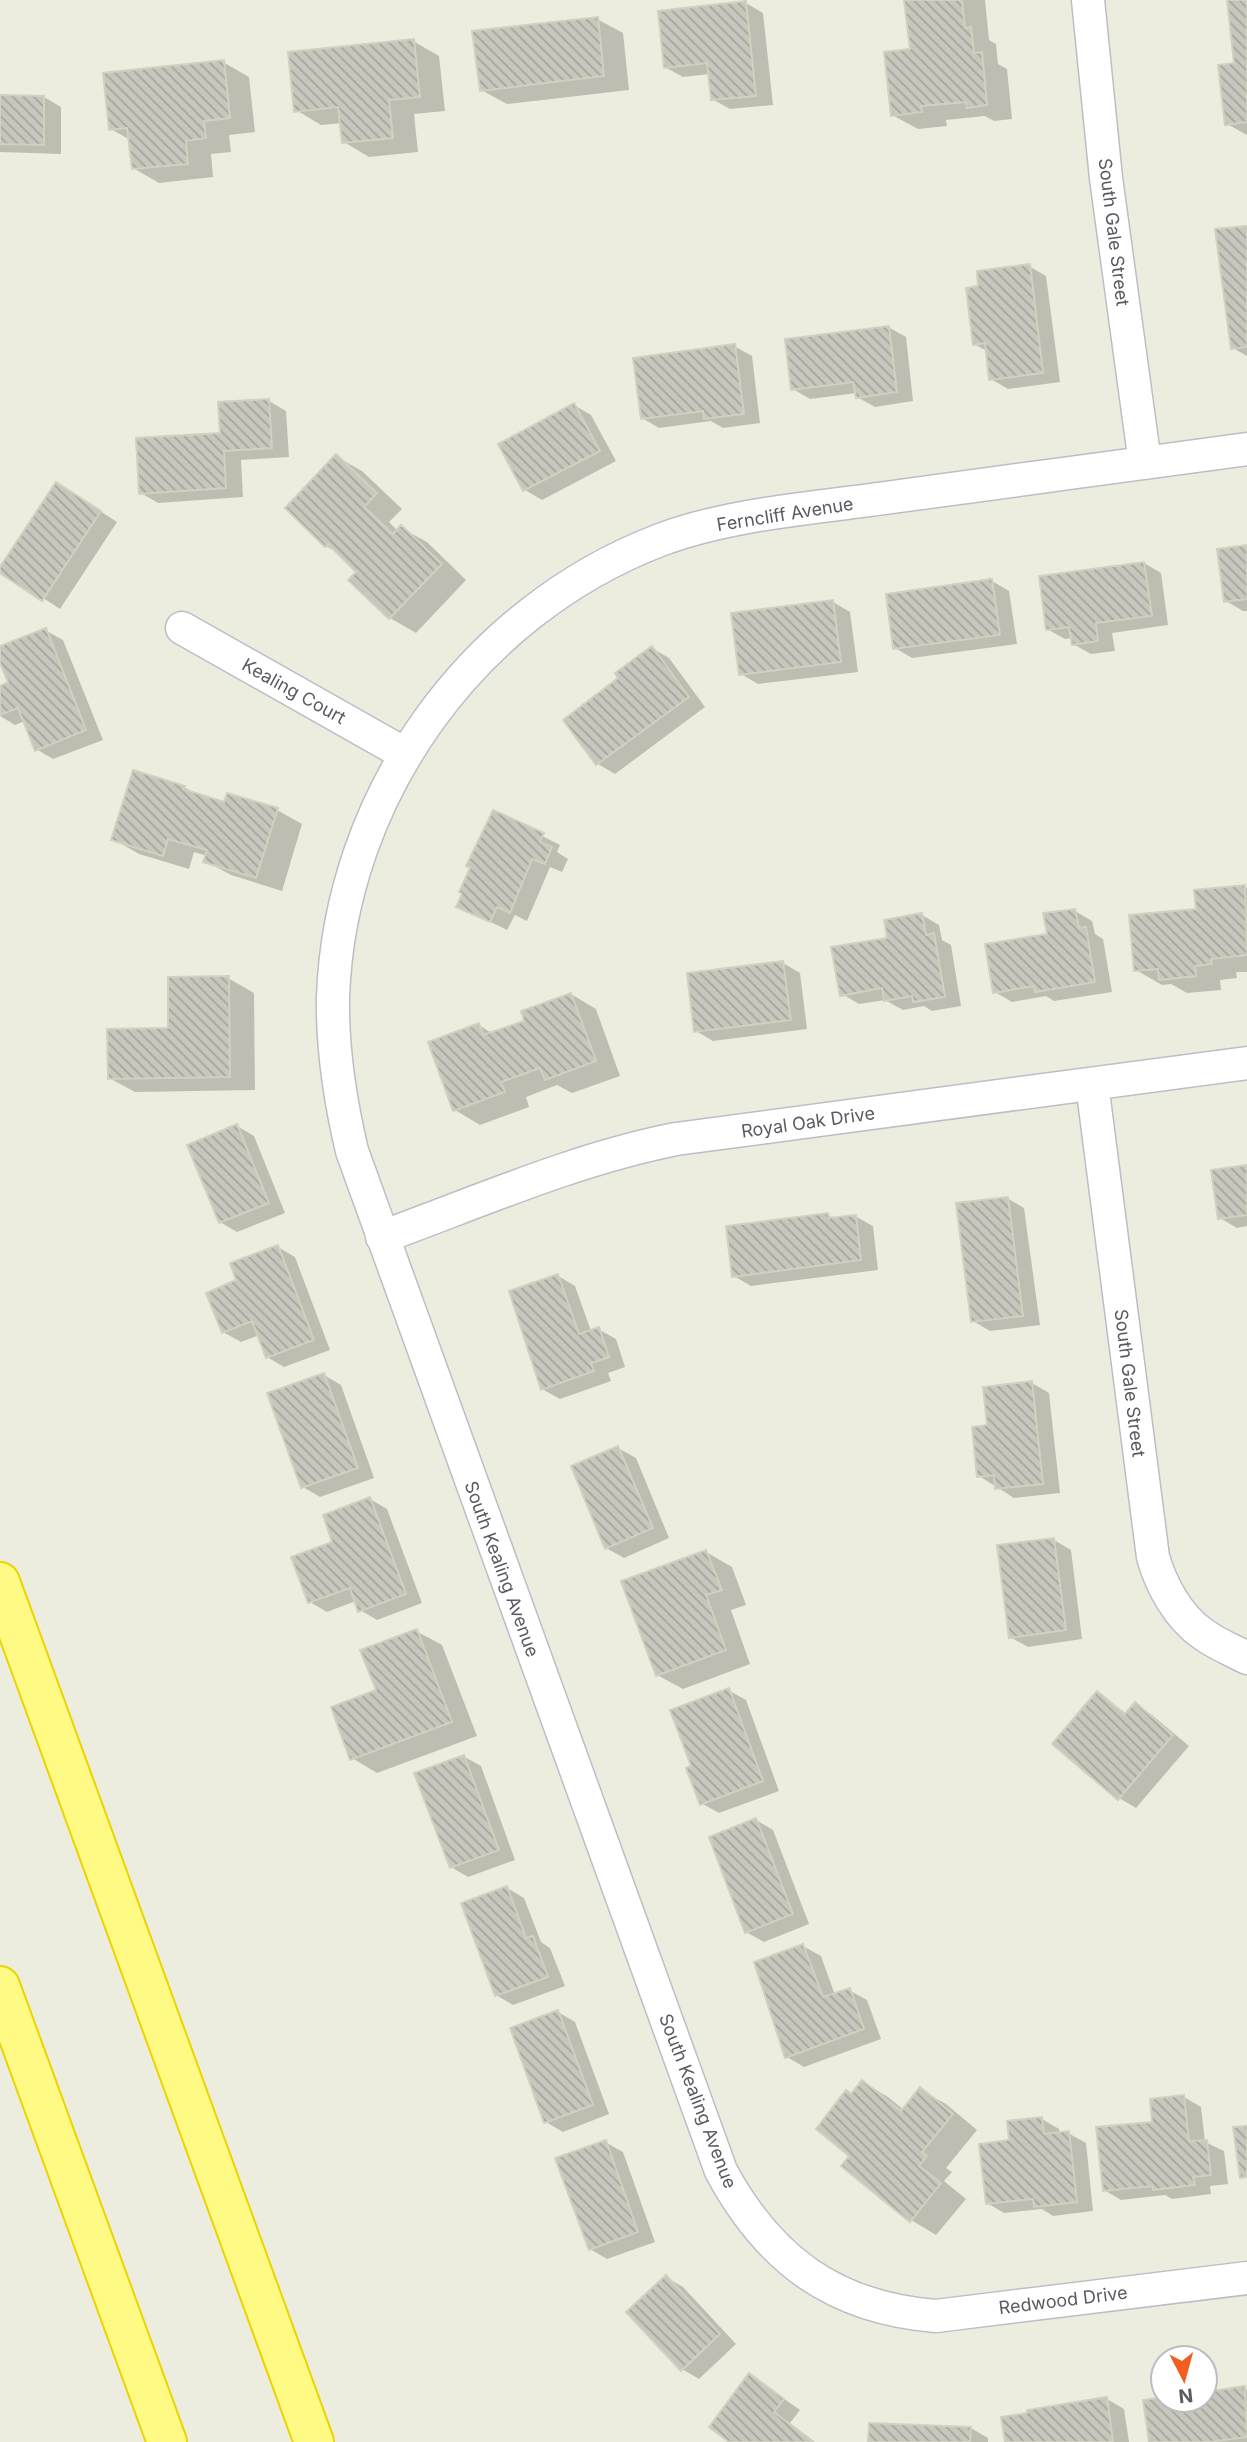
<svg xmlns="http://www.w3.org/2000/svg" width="1247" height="2442" viewBox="0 0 1247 2442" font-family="Inter,sans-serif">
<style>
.shadow{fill:#0003}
.building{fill:url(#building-back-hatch);stroke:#d2d0be;stroke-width:2}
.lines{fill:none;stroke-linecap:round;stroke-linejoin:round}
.minor-casing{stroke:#bdbec5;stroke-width:35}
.motorway-casing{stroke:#ecd400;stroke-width:42}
.minor{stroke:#fff;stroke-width:32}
.motorway{stroke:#fffa84;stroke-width:38}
.labels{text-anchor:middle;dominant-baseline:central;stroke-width:7;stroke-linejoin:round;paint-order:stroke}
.street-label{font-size:18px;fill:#585b62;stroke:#fff}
</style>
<defs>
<pattern id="building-back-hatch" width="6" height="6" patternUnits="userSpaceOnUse" patternTransform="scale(1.75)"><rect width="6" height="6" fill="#c8c7bd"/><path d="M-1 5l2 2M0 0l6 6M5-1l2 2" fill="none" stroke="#a5a59d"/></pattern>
</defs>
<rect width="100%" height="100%" fill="#ededdf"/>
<path class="shadow" d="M906,0h79l4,40 7,4 2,20 9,5 5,50 -18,2 -9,-5 -39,4 1,6 -29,3 -26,-14 19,-65z
M1247,0v135l-20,-11z
M746,3l17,10 10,92 -43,4 -18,-10 -2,-25 -27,3 -18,-10z
M597,19l26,14 6,57 -122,14 -26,-14z
M413,41l26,15 6,55 -31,3 4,38 -49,5 -25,-15 -2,-19 -21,2 -25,-15z
M223,62l26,15 6,55 -26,3 2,17 -20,2 2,23 -54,6 -26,-15 -3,-28 -19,-11z
M0,96l44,1 17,10v47l-61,-2z
M1247,227v129l-14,-8z
M1029,266l17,10 14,106 -52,7 -17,-10 -4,-28 -13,-7 6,-56z
M888,327l18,10 7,64 -38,6 -18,-10v-4l-47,6 -17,-10z
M734,346l18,10 8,67 -37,5 -12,-7 -52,7 -17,-10z
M269,401l17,10 3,46 -48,3 2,37 -85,6 -17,-10z
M574,405l17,10 25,46 -74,39 -17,-10z
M337,457l25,14 40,38 -13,13 9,9 3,-3 26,14 39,38 -50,53 -26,-15 -40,-38 8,-8 -18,-18 -14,-8z
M74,494l43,28 -57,87 -60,-39z
M1247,546v65h-4l-17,-10z
M1144,563l17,10 7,52 -56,8 3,18 -24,3 -18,-10 -1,-6 -7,1 -18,-10z
M992,581l17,10 8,53 -105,14 -17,-10z
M833,602l17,10 8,60 -100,12 -17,-10z
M45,630l18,10 40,100 -50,19 -17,-10 -11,-28 -10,4 -15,-9v-28l10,-5 -10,-25v-10z
M652,648l17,10 36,49 -90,67 -17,-10 23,-85z
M134,772l50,15 16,9 25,8 52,6 25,14 -20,67 -51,-16 -26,-14 2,-5 -13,-4 -5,17 -50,-15 -26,-15z
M494,812l66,33 -3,7 11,7 -6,13 -12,-5 -23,54 -12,-6 -8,15 -49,-24z
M1244,887l3,1v84h-11l1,6 -17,2 1,10 -34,3 -16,-9 -9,1 -26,-15 62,-59z
M1075,911l17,10 3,13 8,5 9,53 -58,9 -8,-5 -34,6 -17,-10z
M922,915l17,10 3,15 9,5 10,61 -29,5 -8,-5 -21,4 -18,-10 -26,4 -17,-10 47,-55z
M783,963l17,10 7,56 -94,12 -17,-10z
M228,978l26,15 1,97 -120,2 -26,-14 61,-48z
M571,994l25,15 24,67 -48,17 -15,-8 -31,12 3,10 -49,18 -25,-15 24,-85 14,9 34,-12z
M237,1126l17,10 31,77 -48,19 -17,-10z
M1247,1166v60l-10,2 -17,-10z
M1007,1198l17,10 16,117 -50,6 -17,-10z
M828,1215l7,4 20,-3 18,10 5,44 -127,16 -17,-10z
M278,1247l17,10 35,93 -46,17 -17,-10 -8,-22 -18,7 -18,-10 16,-51z
M558,1276l17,10 16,45 7,-2 18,10 9,28 -17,6 3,8 -51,18 -18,-10z
M324,1375l17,10 33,93 -54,19 -17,-10z
M1032,1383l17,10 11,100 -46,5 -35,-22 10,-49z
M618,1448l18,10 33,80 -45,20 -18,-10z
M370,1499l17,10 35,94 -45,17 -17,-10 -4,-9 -29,11 -17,-10 24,-59z
M1054,1540l17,10 11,89 -54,8 -18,-10z
M706,1552l26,15 14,38 -15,5 19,54 -67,25 -26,-14z
M416,1631l26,14 35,91 -100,37 -25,-15 26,-67z
M728,1690l18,10 33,91 -60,22 -18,-10 -8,-36z
M1098,1694l29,20 8,-9 17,10 37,31 -53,62 -17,-10z
M463,1756l18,10 34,94 -47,17 -17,-10z
M756,1820l17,10 36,94 -45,18 -18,-10z
M507,1888l17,10 17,44 9,6 15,38 -52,19 -17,-10z
M803,1946l18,10 14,39 14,-5 18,10 14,39 -77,28 -17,-10z
M558,2012l17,10 34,92 -46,18 -17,-10z
M863,2082l25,15 16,13 16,-20 26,14 31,26 -31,38 6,4 -8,9 22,18 -30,36 -25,-15 -59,-64z
M1184,2097l17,10 4,35 19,9 4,33 -18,2 1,8 -39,5 -7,-4 -44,5 -17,-10 50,-67z
M1042,2119l17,10 1,5 8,-1 18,10 7,68 -40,5 -11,-7 -38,4 -17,-10 24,-62z
M605,2142l18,10 32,90 -48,17 -17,-10z
M666,2277l17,10 53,57 -37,35 -17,-10z
M750,2375l50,35 -10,13 25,19h-83z
M1244,2388l3,2v52h-96l12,-43 42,1v-7z
M1107,2399l17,10 5,33h-123z
M971,2428l17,10v4h-118z"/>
<path class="building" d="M904,0h58l3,28 6,-1 3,26 8,-1 5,53 -20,3 -1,-6 -45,4 1,6 -31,4 -7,-64 26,-3z
M1227,0h20v122l-22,3 -7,-60 16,-2z
M746,1l10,95 -45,4 -4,-37 -43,5 -6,-57z
M598,17l6,59 -124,15 -8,-60z
M414,39l6,58 -31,3 4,38 -51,5 -4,-36 -44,5 -6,-60z
M224,60l6,58 -26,3 2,17 -20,3 2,23 -56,5 -5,-41 -18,2 -6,-57z
M0,95l44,1v49l-44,-1z
M1247,226v121l-16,2 -16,-120z
M1030,264l13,109 -54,7 -4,-37 -12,2 -7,-57 12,-2 -1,-15z
M889,326l8,66 -41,6 -3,-16 -62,8 -6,-51z
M735,344l9,70 -40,5 -1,-8 -62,8 -8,-61z
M269,399l3,49 -48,3 2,37 -87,6 -3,-56 84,-5 -2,-31z
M574,403l26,48 -77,40 -25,-47z
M336,454l41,39 -13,14 29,27 8,-9 41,39 -53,55 -41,-39 8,-8 -28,-28 -3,3 -40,-39z
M56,482l45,29 -59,90 -42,-28v-6z
M1247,545v54l-23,3 -7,-53z
M1144,562l8,54 -56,7 2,18 -26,4 -3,-18 -23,3 -7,-54z
M992,579l8,56 -107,14 -7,-55z
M833,600l8,62 -102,13 -8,-62z
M46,628l40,102 -51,21 -17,-43 -18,7v-29l8,-4 -8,-19v-17z
M652,646l37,51 -93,68 -33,-45 55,-42 -3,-5z
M133,770l52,16 -2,3 41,13 3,-9 51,15 -22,70 -53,-16 4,-12 -39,-11 -5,17 -52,-16z
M493,810l51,23 -4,9 12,5 -7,17 -13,-5 -22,54 -13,-6 -7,15 -34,-15 6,-13 -3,-2 11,-24 -4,-2z
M1245,885l2,70 -36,4 1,5 -17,2 1,10 -37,4 -1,-11 -24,2 -5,-56 67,-6 -2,-19z
M1075,909l4,19 7,-1 9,55 -60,10 -1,-6 -41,7 -8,-49 62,-10 -4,-21z
M922,913l4,22 8,-2 11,64 -32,5 -1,-6 -28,5 -2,-13 -42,8 -9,-49 56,-9 -3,-18z
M783,961l8,59 -97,12 -7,-59z
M229,976l1,101 -122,2 -1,-50 61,-1v-51z
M571,993l25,68 -51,19 -5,-12 -39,14 4,10 -52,19 -25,-69 51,-19 4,12 41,-14 -3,-10z
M237,1124l32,79 -50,20 -32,-78z
M1247,1165v50l-29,4 -7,-49z
M1008,1197l15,119 -52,6 -15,-119z
M828,1213l1,5 27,-3 5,45 -129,17 -6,-51z
M278,1245l36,95 -48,18 -14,-37 -30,12 -16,-40 30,-13 -6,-17z
M558,1274l21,60 20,-7 10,30 -18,6 3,8 -53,19 -32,-99z
M324,1373l34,95 -57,20 -34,-95z
M1032,1381l11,103 -48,5 -1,-14 -17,2 -5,-50 15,-2 -4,-38z
M618,1446l35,82 -48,21 -34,-83z
M370,1497l36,97 -48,18 -8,-24 -42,15 -17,-46 41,-15 -9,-27z
M1054,1538l12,92 -57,8 -12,-93z
M706,1550l16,40 -16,5 20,55 -70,26 -35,-95z
M417,1629l35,93 -102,38 -19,-53 45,-17 -16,-40z
M729,1688l34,93 -63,24 -14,-37 5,-2 -21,-56z
M1097,1691l28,23 10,-12 38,33 -55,65 -66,-56z
M464,1755l35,95 -49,18 -36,-95z
M756,1818l37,96 -48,19 -36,-96z
M507,1886l19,52 7,-2 15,41 -53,19 -34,-93z
M803,1944l20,53 27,-9 14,41 -79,29 -31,-96z
M558,2010l35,95 -49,18 -34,-95z
M862,2080l39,31 19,-24 33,27 -31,38 5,4 -8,10 22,17 -31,39 -69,-56 8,-10 -33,-27 30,-39 5,4z
M1184,2095l5,46 18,-1 4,35 -18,2 2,8 -42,5v-4l-50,5 -7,-64 56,-5 -2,-23z
M1042,2117l2,17 25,-3 8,71 -43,5 -1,-8 -47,5 -7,-60 30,-4 -2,-19z
M1247,2126v51l-7,1 -7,-51z
M606,2140l32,92 -49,18 -34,-92z
M666,2275l54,59 -39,37 -55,-59z
M749,2373l35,26 -10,13 39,30h-84l-20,-15z
M1245,2386l2,51 -38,5h-60l-6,-42 20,-3v3h42v-8z
M1107,2397l6,45h-108l-4,-25 26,-4v-3z
M869,2423l102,4 -1,15h-102z"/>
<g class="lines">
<g class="minor-casing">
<path id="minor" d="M1088,0l18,178 39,285
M1247,449c-121,16 -241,33 -362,49 -72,10 -157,16 -225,42 -188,72 -320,256 -327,457 -1,53 7,103 19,154l369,1020c48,89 113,137 215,145l311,-38
M182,628l223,126
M1092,1084l61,473c8,28 25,60 50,77 13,10 29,16 44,24
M382,1237c96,-35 193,-78 294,-98l571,-76"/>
</g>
<g class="motorway-casing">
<path id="motorway" d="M0,1582l314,860
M0,1986l167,456"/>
</g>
<use href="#minor" class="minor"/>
<use href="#motorway" class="motorway"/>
</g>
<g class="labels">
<g class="street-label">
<text transform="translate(1114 232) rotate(83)">South Gale Street</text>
<text transform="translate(785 514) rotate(-9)">Ferncliff Avenue</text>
<text transform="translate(294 691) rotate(29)">Kealing Court</text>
<text transform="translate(808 1122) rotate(-8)">Royal Oak Drive</text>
<text transform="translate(1130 1383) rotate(83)">South Gale Street</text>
<text transform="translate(502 1569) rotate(70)">South Kealing Avenue</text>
<text transform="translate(698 2101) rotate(69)">South Kealing Avenue</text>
<text transform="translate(1063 2300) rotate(-7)">Redwood Drive</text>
</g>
</g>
<g transform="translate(1184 2379) rotate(174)"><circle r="33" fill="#ffffff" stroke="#bcbdc0" stroke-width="2"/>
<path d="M0-5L12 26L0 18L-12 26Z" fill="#f35d1f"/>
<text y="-10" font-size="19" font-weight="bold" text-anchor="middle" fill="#585b62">N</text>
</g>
</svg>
